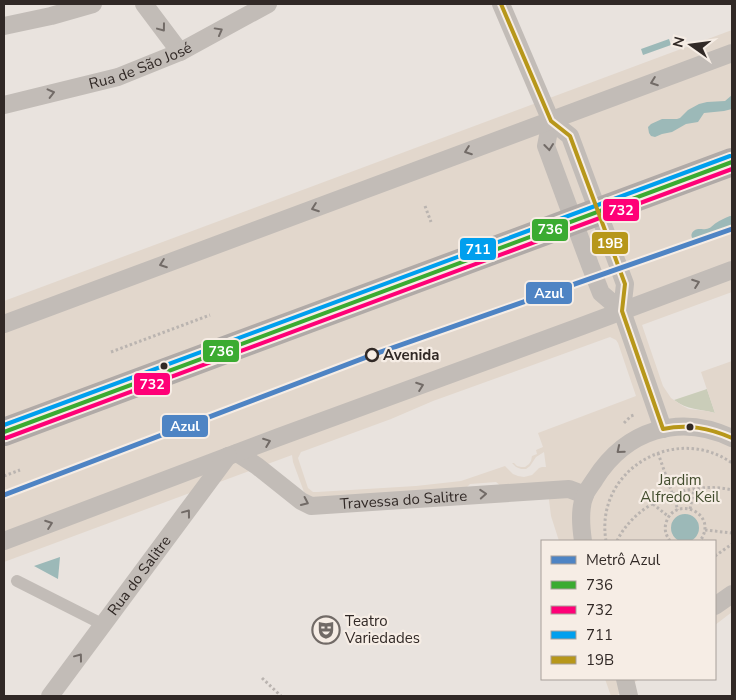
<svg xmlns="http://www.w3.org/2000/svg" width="736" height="700" viewBox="0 0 736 700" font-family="'Nunito Sans',sans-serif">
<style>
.green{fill:#cacdb9}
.plaza{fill:#e2d7cc;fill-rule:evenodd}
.water{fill:#9cb9b8}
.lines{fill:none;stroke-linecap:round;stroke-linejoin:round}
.path{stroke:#bab4b0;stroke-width:3;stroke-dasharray:2.5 2.5;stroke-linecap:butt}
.pedestrian{stroke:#c2bcb7;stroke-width:12}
.minor{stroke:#c2bcb7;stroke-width:18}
.primary{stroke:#b0aaa7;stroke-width:28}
.bus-1-casing{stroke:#f6ede5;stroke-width:8}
.bus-2-casing{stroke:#f6ede5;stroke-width:8}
.bus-3-casing{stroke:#f6ede5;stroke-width:8}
.bus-4-casing{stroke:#f6ede5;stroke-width:8}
.bus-1{stroke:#3bab31;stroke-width:4}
.bus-2{stroke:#f07;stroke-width:4}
.bus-3{stroke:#009fee;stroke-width:4}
.bus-4{stroke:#b7971a;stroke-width:4}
.metro-1-casing{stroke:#f6ede5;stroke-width:9}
.metro-1{stroke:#4e84c4;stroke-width:5}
.oneway{stroke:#726b67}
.stop-dot{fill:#f6ede5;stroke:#312926;stroke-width:2.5}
.bus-dot{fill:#312926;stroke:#f6ede5;stroke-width:2}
.labels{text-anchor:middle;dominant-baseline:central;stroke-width:4.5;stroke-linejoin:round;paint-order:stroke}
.street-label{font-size:15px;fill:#312926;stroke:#f6ede5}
.stop-label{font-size:15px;font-weight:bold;fill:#312926;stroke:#f6ede5;text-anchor:start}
.park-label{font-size:15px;fill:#424d2d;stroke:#f6ede5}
.poi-label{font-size:15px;fill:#312926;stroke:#f6ede5;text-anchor:start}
.line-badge{stroke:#f6ede5;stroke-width:2}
.badge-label{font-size:14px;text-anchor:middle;font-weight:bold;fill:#fff}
</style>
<rect width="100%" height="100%" fill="#e9e3de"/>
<path class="green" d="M707,389l8,24c-14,-4 -28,-3 -41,-13z"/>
<path class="plaza" d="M732,30v262l-90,33 21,61 8,12 12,8 6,3 18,2 8,2 -14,-41 31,-11v251l-17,13v-84h-156l-8,-25 -4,-33 -45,4 -6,-5 -26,2 -6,6 -145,9 -12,-4 -3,-3 -11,-30 -1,-7 -288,107v-261zM610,337l6,3 2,3 18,53 -98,37 5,14 -7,3 1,4 -5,2 -1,5 -2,3 -4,3h-4l-4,-1 -3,-3h-2l4,4 5,2h5l4,-3 6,-9 8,-5 2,15h-4l-3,1 -7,7 -8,2 -6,-1 -5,-2 -8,-8 -44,15 -45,5 -99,6h-4l-5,-4 -10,-30 3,-6 3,-1 87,-32 42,-18z
M605,679h34l-23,17h-5z"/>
<path class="water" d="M669,39l2,6 -28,10 -2,-6z
M732,95v14l-8,2 -20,2 -6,9 -12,2 -14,8 -10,2 -7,3 -4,-1 -2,-3 -1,-6 3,-3 11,-5h15l3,-1 8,-8 11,-6 8,-2 18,-1z
M730,216h2v10c-11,4 -19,13 -31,15 -7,2 -14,-6 -6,-11 4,-2 7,0 11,-1 4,0 7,-4 10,-6 4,-3 9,-5 14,-7z
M671 528a14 14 0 1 1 28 0a14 14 0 1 1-28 0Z
M60,557l-2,22 -24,-13z"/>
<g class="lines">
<path class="path" d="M425,206l6,16
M444,329l19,-7
M111,352l99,-37
M624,423l7,-7 3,-1
M658,453l20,57
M4,476l16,-6
M653,504l16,13
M690,509l4,-19
M705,530l27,3
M606,541c-12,-71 69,-118 126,-78
M617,541c19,-40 74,-61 115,-51
M670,541c-4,-6 -6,-11 -4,-18 8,-29 54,-10 34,18
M715,556l17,-12
M262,678l19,18"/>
<path class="pedestrian" d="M17,581l87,44"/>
<g class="minor">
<path d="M144,4l36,48"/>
<path d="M501,4l50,117 19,15 55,148 -3,27 41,118"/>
<path d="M4,26l47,-10 42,-12"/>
<path id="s1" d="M4,105l114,-28 62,-25 88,-48"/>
<path d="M551,121l-5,25 44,119 11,28 21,18"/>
<path d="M4,324l728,-271"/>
<path id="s2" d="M237,453l20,13 44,35 10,5 258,-17 16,6"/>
<path d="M4,541l275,-104 303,-111 150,-56"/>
<path d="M583,541c-2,-14 -4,-32 2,-46 2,-5 7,-11 10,-16 31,-49 84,-66 137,-41"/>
<path d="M715,606l17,-12"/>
<path d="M625,679l4,17"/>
<path id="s3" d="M50,696l178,-240"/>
</g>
<path class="primary" d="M4,432l728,-270"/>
<g class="bus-1-casing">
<path id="bus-1" d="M4,432l728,-270"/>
</g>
<g class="bus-2-casing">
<path id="bus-2" d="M6,438l726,-269"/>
</g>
<g class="bus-3-casing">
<path id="bus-3" d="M4,425l726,-269"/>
</g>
<g class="bus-4-casing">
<path id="bus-4" d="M501,4l50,117 19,15 55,148 -3,27 41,118c25,-5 46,-1 69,9"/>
</g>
<use href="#bus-1" class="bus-1"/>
<use href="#bus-2" class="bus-2"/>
<use href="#bus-3" class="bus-3"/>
<use href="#bus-4" class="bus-4"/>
<g class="metro-1-casing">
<path id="metro-1" d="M4,495l368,-140 360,-126"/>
</g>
<use href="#metro-1" class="metro-1"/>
</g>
<defs><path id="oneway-chevron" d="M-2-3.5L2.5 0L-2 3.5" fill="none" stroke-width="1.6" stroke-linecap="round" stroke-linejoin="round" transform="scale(1.25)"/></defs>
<g class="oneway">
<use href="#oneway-chevron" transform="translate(162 28) rotate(53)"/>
<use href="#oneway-chevron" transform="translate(219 31) rotate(-29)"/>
<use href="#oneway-chevron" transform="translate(654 82) rotate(160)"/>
<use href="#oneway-chevron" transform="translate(51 93) rotate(-14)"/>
<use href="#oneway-chevron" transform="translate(549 147) rotate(83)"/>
<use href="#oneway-chevron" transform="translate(468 151) rotate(160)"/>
<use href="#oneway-chevron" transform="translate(315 208) rotate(160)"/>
<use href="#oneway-chevron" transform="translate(163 264) rotate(160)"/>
<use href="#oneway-chevron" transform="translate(696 283) rotate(-20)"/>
<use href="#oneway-chevron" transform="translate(420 386) rotate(-20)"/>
<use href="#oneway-chevron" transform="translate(267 442) rotate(-21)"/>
<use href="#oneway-chevron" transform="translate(620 450) rotate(140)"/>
<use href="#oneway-chevron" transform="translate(483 494) rotate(-4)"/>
<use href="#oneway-chevron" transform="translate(305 502) rotate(25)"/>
<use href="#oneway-chevron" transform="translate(187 513) rotate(-53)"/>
<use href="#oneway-chevron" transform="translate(49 524) rotate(-20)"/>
<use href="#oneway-chevron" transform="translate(79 657) rotate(-53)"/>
</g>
<defs>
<g id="theatre-ring" transform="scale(1.4375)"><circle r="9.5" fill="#f6ede5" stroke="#716a66" stroke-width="1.5"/><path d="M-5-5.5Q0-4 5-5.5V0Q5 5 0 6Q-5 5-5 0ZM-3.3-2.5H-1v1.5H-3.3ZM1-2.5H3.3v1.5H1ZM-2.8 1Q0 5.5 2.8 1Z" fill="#716a66"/></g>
</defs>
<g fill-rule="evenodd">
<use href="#theatre-ring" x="326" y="630"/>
</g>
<circle class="stop-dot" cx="372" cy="355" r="6"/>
<g class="bus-dot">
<circle cx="164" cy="366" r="4.5"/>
<circle cx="690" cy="427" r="4.5"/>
</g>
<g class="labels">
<g class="street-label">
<text stroke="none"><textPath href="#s1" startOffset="142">Rua de São José</textPath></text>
<text stroke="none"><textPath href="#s2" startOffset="184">Travessa do Salitre</textPath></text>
<text stroke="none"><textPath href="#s3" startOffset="150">Rua do Salitre</textPath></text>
</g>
<g class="stop-label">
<text x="383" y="355">Avenida</text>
</g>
<g class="park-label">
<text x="680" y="480">Jardim<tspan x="680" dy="17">Alfredo Keil</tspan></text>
</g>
<g class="poi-label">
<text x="345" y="621">Teatro<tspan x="345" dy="17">Variedades</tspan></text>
</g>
</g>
<g class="line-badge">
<rect x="602" y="198" width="38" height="24" rx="5" fill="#f07"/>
<rect x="531" y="218" width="38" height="24" rx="5" fill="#3bab31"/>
<rect x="591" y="231" width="38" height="24" rx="5" fill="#b7971a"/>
<rect x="459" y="237" width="38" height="24" rx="5" fill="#009fee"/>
<rect x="525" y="281" width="48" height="24" rx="5" fill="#4e84c4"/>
<rect x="202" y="339" width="38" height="24" rx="5" fill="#3bab31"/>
<rect x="133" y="372" width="38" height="24" rx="5" fill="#f07"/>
<rect x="161" y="414" width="48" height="24" rx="5" fill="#4e84c4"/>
</g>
<g class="badge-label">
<text x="621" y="215">732</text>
<text x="550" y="234">736</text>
<text x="610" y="248">19B</text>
<text x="478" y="254">711</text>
<text x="549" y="298">Azul</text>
<text x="221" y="356">736</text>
<text x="152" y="389">732</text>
<text x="185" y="431">Azul</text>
</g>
<rect width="736" height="700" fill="none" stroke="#312926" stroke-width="10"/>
<rect x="541" y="540" width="175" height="140" fill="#f6ede5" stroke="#a79f99"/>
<rect x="551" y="556" width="25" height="8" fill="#4e84c4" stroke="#a79f99"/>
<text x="586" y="565" font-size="15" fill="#312926">Metrô Azul</text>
<rect x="551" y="581" width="25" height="8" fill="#3bab31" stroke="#a79f99"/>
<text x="586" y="590" font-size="15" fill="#312926">736</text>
<rect x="551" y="606" width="25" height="8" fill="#ff0077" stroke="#a79f99"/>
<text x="586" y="615" font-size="15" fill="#312926">732</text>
<rect x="551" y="631" width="25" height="8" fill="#009fee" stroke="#a79f99"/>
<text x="586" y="640" font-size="15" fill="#312926">711</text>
<rect x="551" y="656" width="25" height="8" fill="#b7971a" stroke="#a79f99"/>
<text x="586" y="665" font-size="15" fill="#312926">19B</text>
<g transform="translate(691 45) rotate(284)" stroke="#f6ede5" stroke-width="4" paint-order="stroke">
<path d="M0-4L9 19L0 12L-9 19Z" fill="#312926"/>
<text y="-8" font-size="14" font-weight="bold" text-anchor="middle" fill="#312926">N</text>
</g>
</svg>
